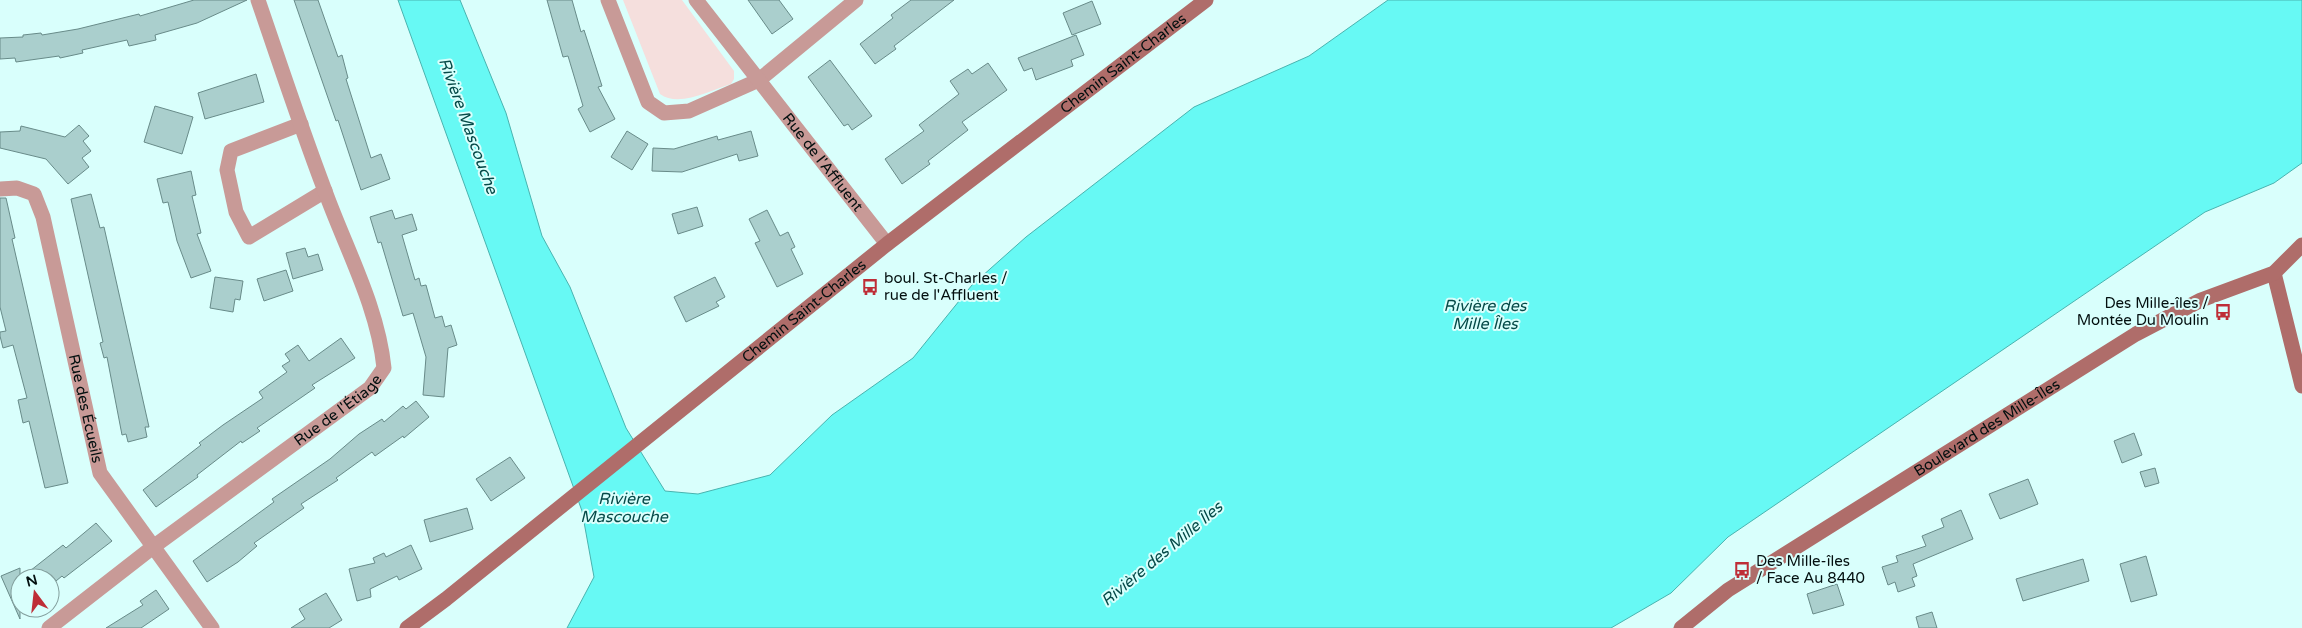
<svg xmlns="http://www.w3.org/2000/svg" width="2302" height="628" viewBox="0 0 2302 628" font-family="'Varela Round',sans-serif">
<style>
.green{fill:#f5dfdd}
.water{fill:#67f9f4;stroke:#49b3af}
.building{fill:#aacfcd;stroke:#688b89}
.lines{fill:none;stroke-linecap:round;stroke-linejoin:round}
.street{stroke:#c89a97;stroke-width:15}
.secondary{stroke:#af6d6a;stroke-width:15}
.labels{text-anchor:middle;dominant-baseline:central;stroke-width:4;stroke-linejoin:round;paint-order:stroke}
.street-label{font-size:15px;fill:#030f0f;stroke:#d9fffc}
.poi-label{font-size:15px;fill:#030f0f;stroke:#d9fffc;text-anchor:start}
.water-label{font-size:16px;font-style:italic;fill:#054a48;stroke:#d9fffc}
</style>
<rect width="100%" height="100%" fill="#d9fffc"/>
<path class="green" d="M623,0h59l52,71v8l-3,5c-20,6 -52,24 -71,10z"/>
<path class="water" d="M398,0h62l46,113 36,123 28,51 56,141 39,63 33,3 72,-19 62,-60 81,-57 59,-73 54,-48 168,-130 115,-51 79,-56h914v163l-28,20 -69,29 -477,325 -57,56 -60,35h-1044l27,-51 -12,-66z"/>
<path class="building" d="M194,0h53l-50,23 -42,12 1,5 -27,6 -2,-6 -45,10 1,3 -23,5 -1,-2 -43,6 -1,-4 -15,1v-21l23,-1v-2l18,-2 1,2 36,-6 61,-15 1,2z
M294,0h24l20,57 4,-2 6,23 -2,1 25,79 10,-4 9,25 -29,11 -23,-70 -2,1z
M547,0h25l9,32 3,-2 18,56 -4,1 17,32 -25,13 -12,-23 5,-3 -15,-50 -5,1z
M748,0h31l14,19 -21,15z
M911,0h43l-60,46 2,3 -21,15 -15,-20 33,-26 -2,-3z
M1092,1l9,23 -29,11 -9,-22z
M1076,35l8,20 -13,5 2,6 -37,14 -4,-12 -8,3 -6,-13z
M830,60l42,56 -20,14 -4,-6 -4,2 -36,-49z
M988,63l19,27 -45,32 6,8 -40,31 2,3 -28,20 -17,-25 39,-28 -5,-6 40,-31 -9,-13 18,-12 4,5z
M256,74l8,28 -59,17 -7,-26z
M155,106l38,11 -11,37 -38,-12z
M79,125l10,11 -6,5 8,10 -9,7 7,9 -21,17 -22,-25 -46,-11v-16l20,-1 1,-5 44,11z
M627,131l21,13 -16,26 -21,-13z
M751,131l7,25 -19,5 -2,-7 -55,18 -30,-1 1,-23 21,1 43,-13 1,4z
M191,171l5,24 -4,1 9,37 -4,1 14,37 -20,7 -14,-37 -9,-39 -5,1 -6,-24z
M91,194l9,34 4,-1 45,200h-4l2,10 -19,5 -2,-8 -4,1 -15,-78 -3,1 -4,-15 3,-1 -32,-143z
M0,198h6l9,40 -3,1 56,244 -23,5 -16,-67 -6,2 -5,-23 9,-2 -14,-53 -10,3 -3,-12v-4l6,-1 -6,-24z
M697,207l6,19 -25,8 -6,-20z
M392,210l3,9 17,-5 5,16 -15,5 13,45 4,-2 2,8 5,-1 9,33 7,-2 3,11 6,-2 6,20 -9,3 -4,49 -21,-2 3,-38 -13,-44 -10,3 -22,-74 -3,1 -8,-26z
M767,210l13,26 8,-4 7,15 -4,2 12,25 -26,13 -22,-44 5,-2 -11,-22z
M305,248l3,9 10,-3 5,16 -30,9 -7,-26z
M286,270l7,21 -29,10 -7,-22z
M215,277l28,4 -3,19 -5,-1 -2,13 -23,-4z
M715,277l10,20 -9,5 3,4 -33,16 -12,-25z
M341,338l14,20 -43,27 3,3 -58,40 3,3 -18,12 -1,-2 -44,34 1,2 -42,30 -13,-17 58,-45 -2,-2 24,-18 40,-27 -4,-6 28,-20 -5,-6 8,-5 -5,-7 13,-9 11,16z
M416,401l13,16 -25,21 -1,-2 -28,20 -3,-4 -36,26 2,2 -37,24 3,4 -50,35 3,3 -19,16 -31,20 -14,-21 81,-59 -2,-3 58,-40 29,-25 23,-15 2,3 19,-16 3,3z
M2134,433l8,22 -20,8 -8,-22z
M510,457l15,21 -34,23 -15,-22z
M2155,468l4,15 -14,4 -5,-15z
M2028,479l10,25 -38,15 -11,-25z
M467,508l6,21 -43,13 -6,-22z
M1961,510l12,29 -60,25 4,12 -5,2 3,8 -17,6 -3,-10 -7,3 -6,-18 16,-5 -2,-6 30,-10 -4,-10 22,-9 -3,-8z
M96,523l16,18 -48,37 -2,-2 -6,5 -2,-3h-33l42,-33 3,3z
M411,545l11,24 -23,11 -2,-4 -27,13 1,8 -14,4 -8,-32 26,-6 -2,-5 11,-5 2,4z
M2146,556l11,39 -26,7 -11,-38z
M2083,559l6,22 -66,20 -7,-22z
M20,568v51l-19,-43z
M1837,584l7,21 -31,9 -6,-20z
M156,590l13,19 -28,19h-35l37,-23 -3,-4z
M326,593l16,27 -13,8h-38l14,-9 -6,-10z
M1932,612l5,16h-18l-3,-11z"/>
<g class="lines">
<g class="street">
<path d="M608,0l40,102 16,11 25,-2 70,-31 97,-80"/>
<path id="s1" d="M696,0l191,244"/>
<path d="M301,124l-70,27 -4,19 9,42 13,25 76,-46"/>
<path id="s2" d="M0,189l17,-1 17,6 9,23 57,256 112,155"/>
<path id="s3" d="M49,628l104,-81 217,-159 14,-20c-6,-61 -38,-119 -59,-177 -24,-63 -45,-127 -67,-191"/>
</g>
<g class="secondary">
<path d="M2274,273l28,113"/>
<path id="s4" d="M407,628l39,-29 441,-355 319,-244"/>
<path id="s5" d="M1681,628l47,-38 408,-256 65,-34 73,-27 28,-28"/>
</g>
</g>
<defs>
<g id="bus-bare" transform="scale(1.35)"><path d="M-5-6H5V4H4V6H2V4H-2V6H-4V4H-5ZM-3.5-4V0h7V-4ZM-3.5 1.2v1.5H-2V1.2ZM2 1.2v1.5H3.5V1.2Z" fill="#be2e37" stroke="#d9fffc" stroke-width="2.5" paint-order="stroke"/></g>
</defs>
<g fill-rule="evenodd">
<use href="#bus-bare" x="870" y="287"/>
<use href="#bus-bare" x="2223" y="312"/>
<use href="#bus-bare" x="1742" y="570"/>
</g>
<g class="labels">
<g class="street-label">
<text stroke="none"><textPath href="#s4" startOffset="912">Chemin Saint-Charles</textPath></text>
<text stroke="none"><textPath href="#s1" startOffset="206">Rue de l'Affluent</textPath></text>
<text stroke="none"><textPath href="#s4" startOffset="508">Chemin Saint-Charles</textPath></text>
<text stroke="none"><textPath href="#s3" startOffset="362">Rue de l'Étiage</textPath></text>
<text stroke="none"><textPath href="#s2" startOffset="256">Rue des Écueils</textPath></text>
<text stroke="none"><textPath href="#s5" startOffset="366">Boulevard des Mille-Îles</textPath></text>
</g>
<g class="poi-label">
<text x="884" y="278">boul. St-Charles /<tspan x="884" dy="17">rue de l'Affluent</tspan></text>
<text x="2209" y="303" text-anchor="end">Des Mille-îles /<tspan x="2209" dy="17">Montée Du Moulin</tspan></text>
<text x="1756" y="561">Des Mille-îles<tspan x="1756" dy="17">/ Face Au 8440</tspan></text>
</g>
<g class="water-label">
<text transform="translate(468 126) rotate(70)">Rivière Mascouche</text>
<text x="1485" y="306">Rivière des<tspan x="1485" dy="18">Mille Îles</tspan></text>
<text x="624" y="499">Rivière<tspan x="624" dy="18">Mascouche</tspan></text>
<text transform="translate(1162 554) rotate(-40)">Rivière des Mille Îles</text>
</g>
</g>
<g transform="translate(35 593) rotate(345)"><circle r="24" fill="#d9fffc" stroke="#839f9d"/>
<path d="M0-4L9 19L0 12L-9 19Z" fill="#be2e37"/>
<text y="-8" font-size="14" font-weight="bold" text-anchor="middle" fill="#030f0f">N</text>
</g>
</svg>
